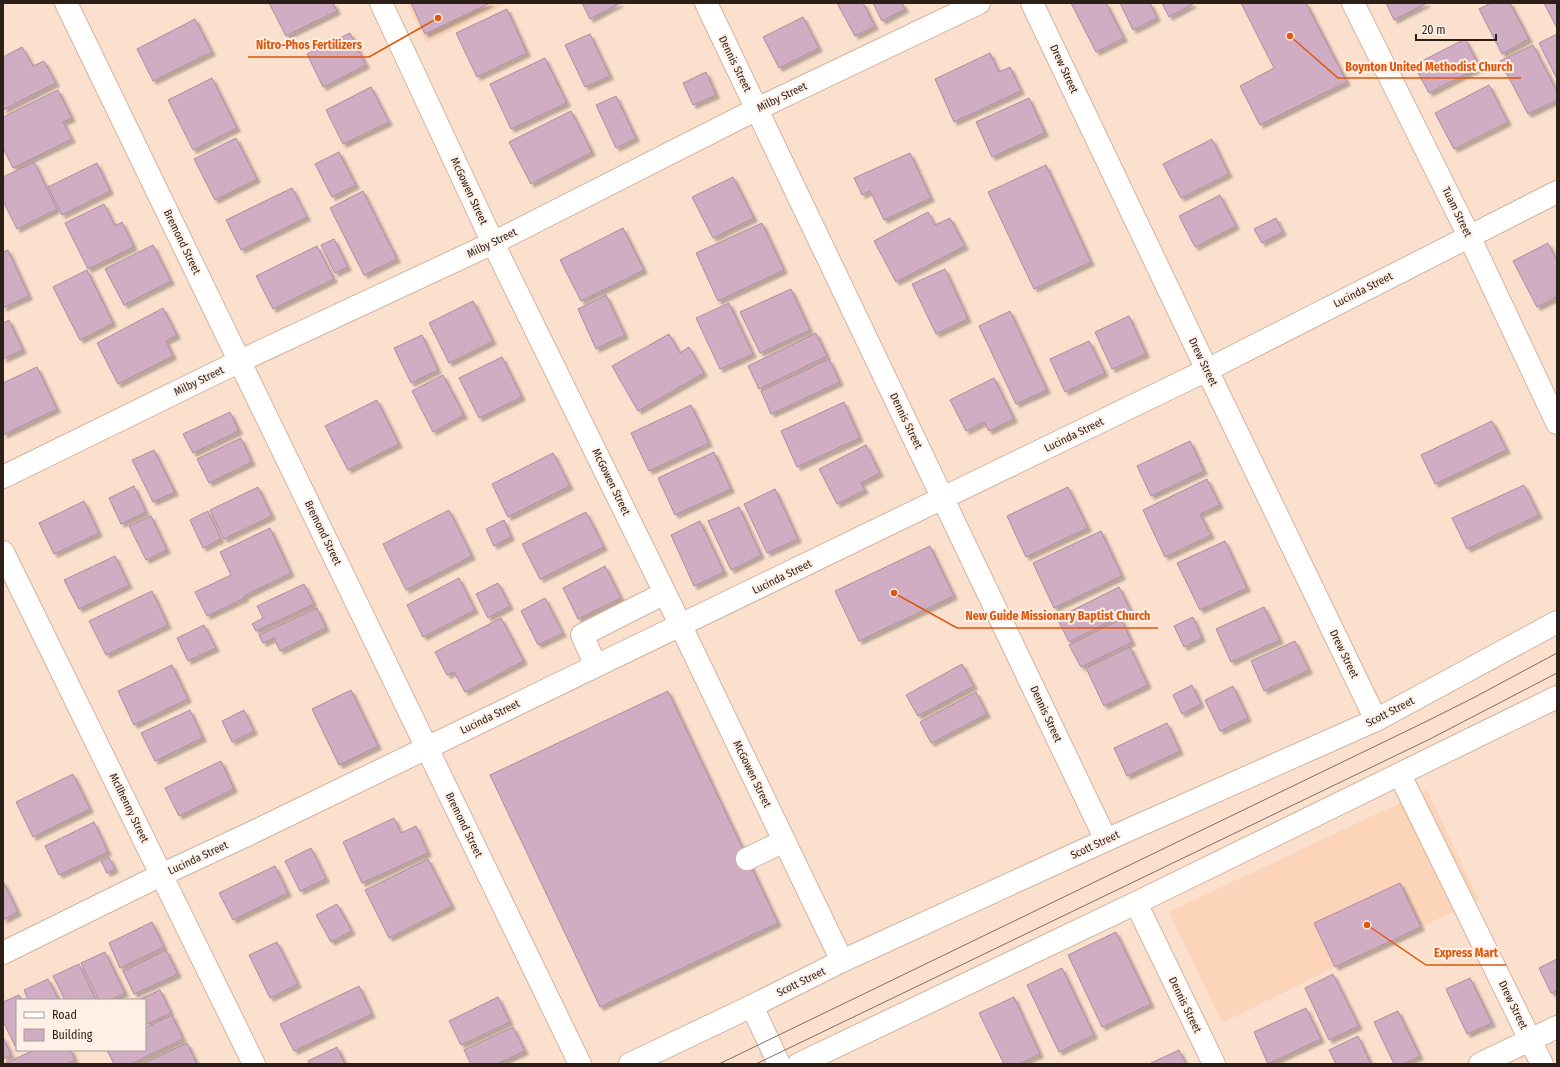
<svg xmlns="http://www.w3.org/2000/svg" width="1560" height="1067" viewBox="0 0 1560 1067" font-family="'Fira Sans Condensed',sans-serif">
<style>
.built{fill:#fcd4ba}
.building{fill:#d1adc4;stroke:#ac8ca0;filter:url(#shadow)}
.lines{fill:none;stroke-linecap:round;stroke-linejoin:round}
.minor-casing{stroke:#d3b29d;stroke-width:24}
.major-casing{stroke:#d3b29d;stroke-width:24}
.minor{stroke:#fff;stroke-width:22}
.major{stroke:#fff;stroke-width:22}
.tram{stroke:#806e62;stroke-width:1}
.labels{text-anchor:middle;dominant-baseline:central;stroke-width:4;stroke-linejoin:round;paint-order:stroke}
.street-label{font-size:11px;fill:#2b1f17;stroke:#fef0e7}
.leader{fill:none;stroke:#df560d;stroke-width:1.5}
.callout-dot{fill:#df560d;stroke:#fef0e7;stroke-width:1.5}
.callout-label{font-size:12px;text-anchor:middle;font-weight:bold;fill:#df560d;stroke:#fef0e7;stroke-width:4;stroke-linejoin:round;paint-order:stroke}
</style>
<defs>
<filter id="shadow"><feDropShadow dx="3.5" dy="3.5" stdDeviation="1" flood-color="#0004"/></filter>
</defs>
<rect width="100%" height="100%" fill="#fbe0ce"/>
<path class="built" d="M407,3h101l-81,40z
M1427,790l52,110 -144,67 -113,56 -53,-111z"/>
<path class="building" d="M269,3h64l4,8 -51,25z
M411,3h79l-65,31z
M582,3h38l-30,16z
M837,3h26l12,23 -20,10z
M873,3h29l3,6 -23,12z
M1071,3h35l18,35 -28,14z
M1120,3h30l7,15 -24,12z
M1162,3h30l1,1 -24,13z
M1241,3h65l41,79 -87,43 -20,-39 34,-18z
M1386,3h41l-33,17z
M1491,3h19l19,36 -27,15 -23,-45z
M1544,3h13v25z
M507,9l20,44 -50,24 -21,-44z
M803,17l16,31 -40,20 -16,-31z
M195,19l17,33 -59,29 -16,-32z
M350,33l16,32 -43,22 -16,-33z
M590,34l20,42 -25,11 -20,-42z
M1557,34v45l-18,-36z
M1465,39l15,28 -51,26 -15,-28z
M1533,45l24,46v9l-29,14 -28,-53z
M22,47l11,19 11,-5 12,22 -53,27v-53z
M990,53l9,19 11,-5 11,24 -67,31 -19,-43z
M545,58l22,45 -56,26 -21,-45z
M706,72l10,23 -23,10 -10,-22z
M212,78l25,50 -44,22 -25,-50z
M1489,85l19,37 -54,27 -19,-36z
M371,87l18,35 -46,22 -17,-34z
M58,90l14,28 -9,4 9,17 -59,29 -10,-20v-31z
M616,96l20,42 -20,10 -20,-43z
M1029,98l16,35 -53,24 -16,-35z
M571,111l21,41 -61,32 -22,-42z
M236,138l21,41 -42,21 -21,-41z
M1212,139l17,35 -48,24 -18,-34z
M339,152l17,33 -24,12 -17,-33z
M910,153l21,45 -47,22 -14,-29 -8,4 -8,-17z
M34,162l23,47 -40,20 -14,-28v-24z
M97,163l13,28 -48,24 -14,-28z
M1046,165l45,97 -57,27 -46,-97z
M733,177l21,41 -41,20 -21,-41z
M292,188l15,29 -66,33 -15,-30z
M363,191l34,68 -33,16 -34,-67z
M1220,195l16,31 -41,21 -16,-31z
M104,204l11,22 7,-4 12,25 -46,22 -23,-46z
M928,212l7,13 15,-7 15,28 -69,36 -22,-41z
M1276,218l7,14 -21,11 -8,-14z
M762,223l22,47 -66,31 -22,-48z
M623,228l21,42 -63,31 -21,-41z
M334,239l14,28 -13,6 -14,-28z
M1548,243l9,18v36l-20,10 -24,-46z
M153,245l18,36 -47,24 -19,-36z
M317,246l17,33 -61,30 -17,-33z
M8,250l21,46 -26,12v-56z
M945,269l23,50 -32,15 -24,-50z
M87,270l26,53 -33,17 -27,-53z
M791,289l19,41 -50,23 -20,-41z
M606,295l19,40 -29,14 -18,-40z
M473,301l20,40 -44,22 -20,-40z
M729,303l24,51 -33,15 -24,-51z
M163,308l14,27 -11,6 7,15 -55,28 -21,-41z
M1010,311l37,79 -31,14 -37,-78z
M1129,316l17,38 -34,15 -17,-37z
M9,320l14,30 -20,9v-36z
M816,333l11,23 -68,33 -11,-23z
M669,334l11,19 9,-6 15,26 -66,38 -26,-45z
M422,335l16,35 -27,13 -17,-35z
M1089,341l16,32 -40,19 -15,-33z
M502,357l20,40 -43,21 -20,-40z
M829,359l11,23 -69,32 -10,-23z
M37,367l20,42 -54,26v-52z
M443,375l21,40 -31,17 -21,-41z
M994,378l20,41 -25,12 -5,-9 -18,9 -16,-31z
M377,400l22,44 -51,26 -23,-44z
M844,402l16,36 -63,29 -16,-36z
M691,405l18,38 -60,28 -18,-38z
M230,412l9,19 -46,22 -10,-19z
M1492,421l15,29 -72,34 -14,-29z
M241,438l11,24 -43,21 -12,-24z
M1190,441l14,30 -53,25 -14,-30z
M866,445l14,28 -19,10 4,7 -28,14 -18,-35z
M154,450l21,42 -22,10 -21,-42z
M714,452l17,37 -56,26 -17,-37z
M553,453l17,33 -62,31 -16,-33z
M1207,479l13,26 -20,9 11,21 -46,22 -22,-47z
M1524,485l15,30 -72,34 -15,-31z
M134,486l12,26 -25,12 -12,-26z
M258,487l14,29 -48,23 -14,-29z
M1068,487l20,41 -62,29 -19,-41z
M775,489l23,50 -31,14 -23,-49z
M84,501l15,32 -45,21 -15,-31z
M739,507l22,48 -30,15 -23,-49z
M449,510l23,46 -66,34 -23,-46z
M208,511l13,28 -18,9 -13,-28z
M586,512l18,35 -64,32 -18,-35z
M151,516l16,34 -21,10 -17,-34z
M504,520l7,17 -17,9 -8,-17z
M700,521l24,51 -30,14 -23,-51z
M270,528l21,45 -47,23 1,2 -38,18 -12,-24 36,-17 -11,-23z
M1101,531l21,45 -68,32 -21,-45z
M1225,541l22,47 -47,22 -23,-47z
M930,546l24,50 -95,45 -24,-50z
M115,556l14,29 -50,24 -15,-29z
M605,566l16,32 -43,21 -15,-31z
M459,578l16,32 -52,27 -16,-32z
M498,583l12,23 -22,12 -12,-24z
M304,584l10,20 -58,27 -4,-7 11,-6 -6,-12z
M1119,587l12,24 -62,31 -12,-24z
M152,591l16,34 -62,30 -17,-34z
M545,598l18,35 -25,12 -17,-34z
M1264,607l16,33 -49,22 -15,-33z
M317,608l9,20 -46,23 -6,-13 -11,5 -4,-8z
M1193,617l9,21 -18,9 -10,-21z
M501,618l23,43 -59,31 -11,-20 -7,3 -12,-23z
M1121,619l11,23 -51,25 -12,-22z
M204,625l12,23 -28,13 -11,-23z
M1295,641l14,29 -45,21 -13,-30z
M1130,647l18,38 -44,21 -18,-38z
M962,664l12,22 -56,30 -12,-21z
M172,665l16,34 -54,26 -16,-34z
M1192,685l9,19 -19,10 -9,-19z
M1233,686l15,32 -28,13 -15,-31z
M351,690l27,56 -39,19 -27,-56z
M668,691l110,232 -178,84 -110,-232z
M976,692l11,22 -56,29 -11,-21z
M190,710l13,28 -48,23 -14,-28z
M244,710l10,21 -22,11 -10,-21z
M1167,723l13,28 -53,25 -13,-28z
M221,761l13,28 -55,27 -14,-28z
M73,774l17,35 -57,28 -17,-35z
M394,818l7,15 15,-7 12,27 -66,30 -19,-41z
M94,822l14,30 -49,23 -14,-29z
M311,848l15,31 -26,12 -15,-30z
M109,857l6,12 -8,4 -6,-12z
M428,859l24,47 -63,32 -24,-48z
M275,866l13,27 -55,27 -14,-27z
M3,881l15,31 -15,8z
M1400,883l21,44 -86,40 -21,-44z
M337,904l15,27 -21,11 -15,-27z
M152,922l12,25 -44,21 -11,-25z
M1116,932l35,72 -49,23 -34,-72z
M277,942l21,42 -28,14 -21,-43z
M166,950l12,24 -44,20 -11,-23z
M105,952l20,41 -14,7h-12l-18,-37z
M1557,959v32l-6,2 -12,-25z
M79,964l17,36h-31l-12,-24z
M1062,968l32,67 -35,17 -32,-67z
M1333,974l26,52 -30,14 -24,-52z
M1470,978l22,45 -25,11 -21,-45z
M48,979l11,21h-31l-4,-10z
M359,986l13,28 -78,37 -14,-27z
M160,990l11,23 -26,12v-25h-7z
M19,995l3,5h-5v46h-2l-12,-25v-19z
M498,997l12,25 -49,23 -12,-24z
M1014,997l26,57 -21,10h-15l-25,-51z
M1306,1008l15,31 -53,25 -14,-32z
M1398,1011l22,45 -17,8h-9l-20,-42z
M172,1015l11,24 -52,25h-17l-7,-14h38v-22z
M513,1027l12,24 -28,13h-26l-7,-14z
M1358,1036l13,28h-35l-7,-14z
M3,1037l8,18 -8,4z
M187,1043l10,21h-55z
M337,1047l8,17h-35l-2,-3z
M34,1050h37l4,10 -9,4h-62z
M1179,1050l7,14h-35v-1z"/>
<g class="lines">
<g class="minor-casing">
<path id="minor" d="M66,3l514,1061
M381,3l112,240 172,350 177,368
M706,3l400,837
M1032,3l175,367 169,350
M1353,3l116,233 88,187
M3,477l237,-116 253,-118 264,-134 222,-106
M3,552l251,512
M596,666l-14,-31 83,-42
M1400,775l142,289
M747,859l37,-18
M1136,903l78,161
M3,953l158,-78 86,-40 960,-465 350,-178
M752,1006l27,58
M1480,1064l77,-37"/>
</g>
<g class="major-casing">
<path id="major" d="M630,1064l122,-58 90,-45 264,-121 270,-120 181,-98
M799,1064l337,-161 421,-206"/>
</g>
<use href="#minor" class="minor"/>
<use href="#major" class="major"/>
<path class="tram" d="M719,1064l704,-341 52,-26 82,-44
M756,1064l674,-325 127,-66"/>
</g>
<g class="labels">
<g class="street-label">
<text transform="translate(735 64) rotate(64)">Dennis Street</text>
<text transform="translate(1064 69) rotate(65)">Drew Street</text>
<text transform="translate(782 97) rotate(-26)">Milby Street</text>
<text transform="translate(469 191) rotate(65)">McGowen Street</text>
<text transform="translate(1457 212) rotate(64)">Tuam Street</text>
<text transform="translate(182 242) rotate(64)">Bremond Street</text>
<text transform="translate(492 243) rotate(-26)">Milby Street</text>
<text transform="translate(1363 290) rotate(-27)">Lucinda Street</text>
<text transform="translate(1203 362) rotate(64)">Drew Street</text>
<text transform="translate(199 381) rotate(-26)">Milby Street</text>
<text transform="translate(906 421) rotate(64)">Dennis Street</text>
<text transform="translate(1074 435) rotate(-26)">Lucinda Street</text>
<text transform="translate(611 482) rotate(64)">McGowen Street</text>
<text transform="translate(323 533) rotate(64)">Bremond Street</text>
<text transform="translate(782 577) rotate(-26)">Lucinda Street</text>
<text transform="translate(1344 654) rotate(64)">Drew Street</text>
<text transform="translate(1390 712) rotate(-27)">Scott Street</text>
<text transform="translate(1046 714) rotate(65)">Dennis Street</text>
<text transform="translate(490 717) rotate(-26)">Lucinda Street</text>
<text transform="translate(752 774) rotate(64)">McGowen Street</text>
<text transform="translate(129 808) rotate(64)">McIlhenny Street</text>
<text transform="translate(464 825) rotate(64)">Bremond Street</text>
<text transform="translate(1095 845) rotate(-25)">Scott Street</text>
<text transform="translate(198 858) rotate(-25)">Lucinda Street</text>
<text transform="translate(801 982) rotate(-26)">Scott Street</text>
<text transform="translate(1185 1005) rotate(64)">Dennis Street</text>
<text transform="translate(1513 1005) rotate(64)">Drew Street</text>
</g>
</g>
<path class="leader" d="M438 18L369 57H248M1290 36L1338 78H1521M894 593L957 628H1158M1367 925L1426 965H1506"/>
<g class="callout-dot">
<circle cx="438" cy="18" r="4"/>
<circle cx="1290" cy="36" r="4"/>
<circle cx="894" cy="593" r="4"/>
<circle cx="1367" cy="925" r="4"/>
</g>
<g class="callout-label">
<text x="309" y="49">Nitro-Phos Fertilizers</text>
<text x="1429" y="71">Boynton United Methodist Church</text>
<text x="1058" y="620">New Guide Missionary Baptist Church</text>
<text x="1466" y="957">Express Mart</text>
</g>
<rect width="1560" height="1067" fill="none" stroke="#2b1f17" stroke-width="8"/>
<rect x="16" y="999" width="130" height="52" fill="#fef0e7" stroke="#aa9c94"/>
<rect x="24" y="1012" width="20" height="6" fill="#ffffff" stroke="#aa9c94"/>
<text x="52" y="1019" font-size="12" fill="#2b1f17">Road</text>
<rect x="24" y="1029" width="20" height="12" fill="#d1adc4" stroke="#aa9c94"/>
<text x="52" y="1039" font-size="12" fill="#2b1f17">Building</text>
<path d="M1416 34v6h80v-6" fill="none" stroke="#2b1f17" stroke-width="2"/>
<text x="1422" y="34" font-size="12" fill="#2b1f17" stroke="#fef0e7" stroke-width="3" paint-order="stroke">20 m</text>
</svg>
